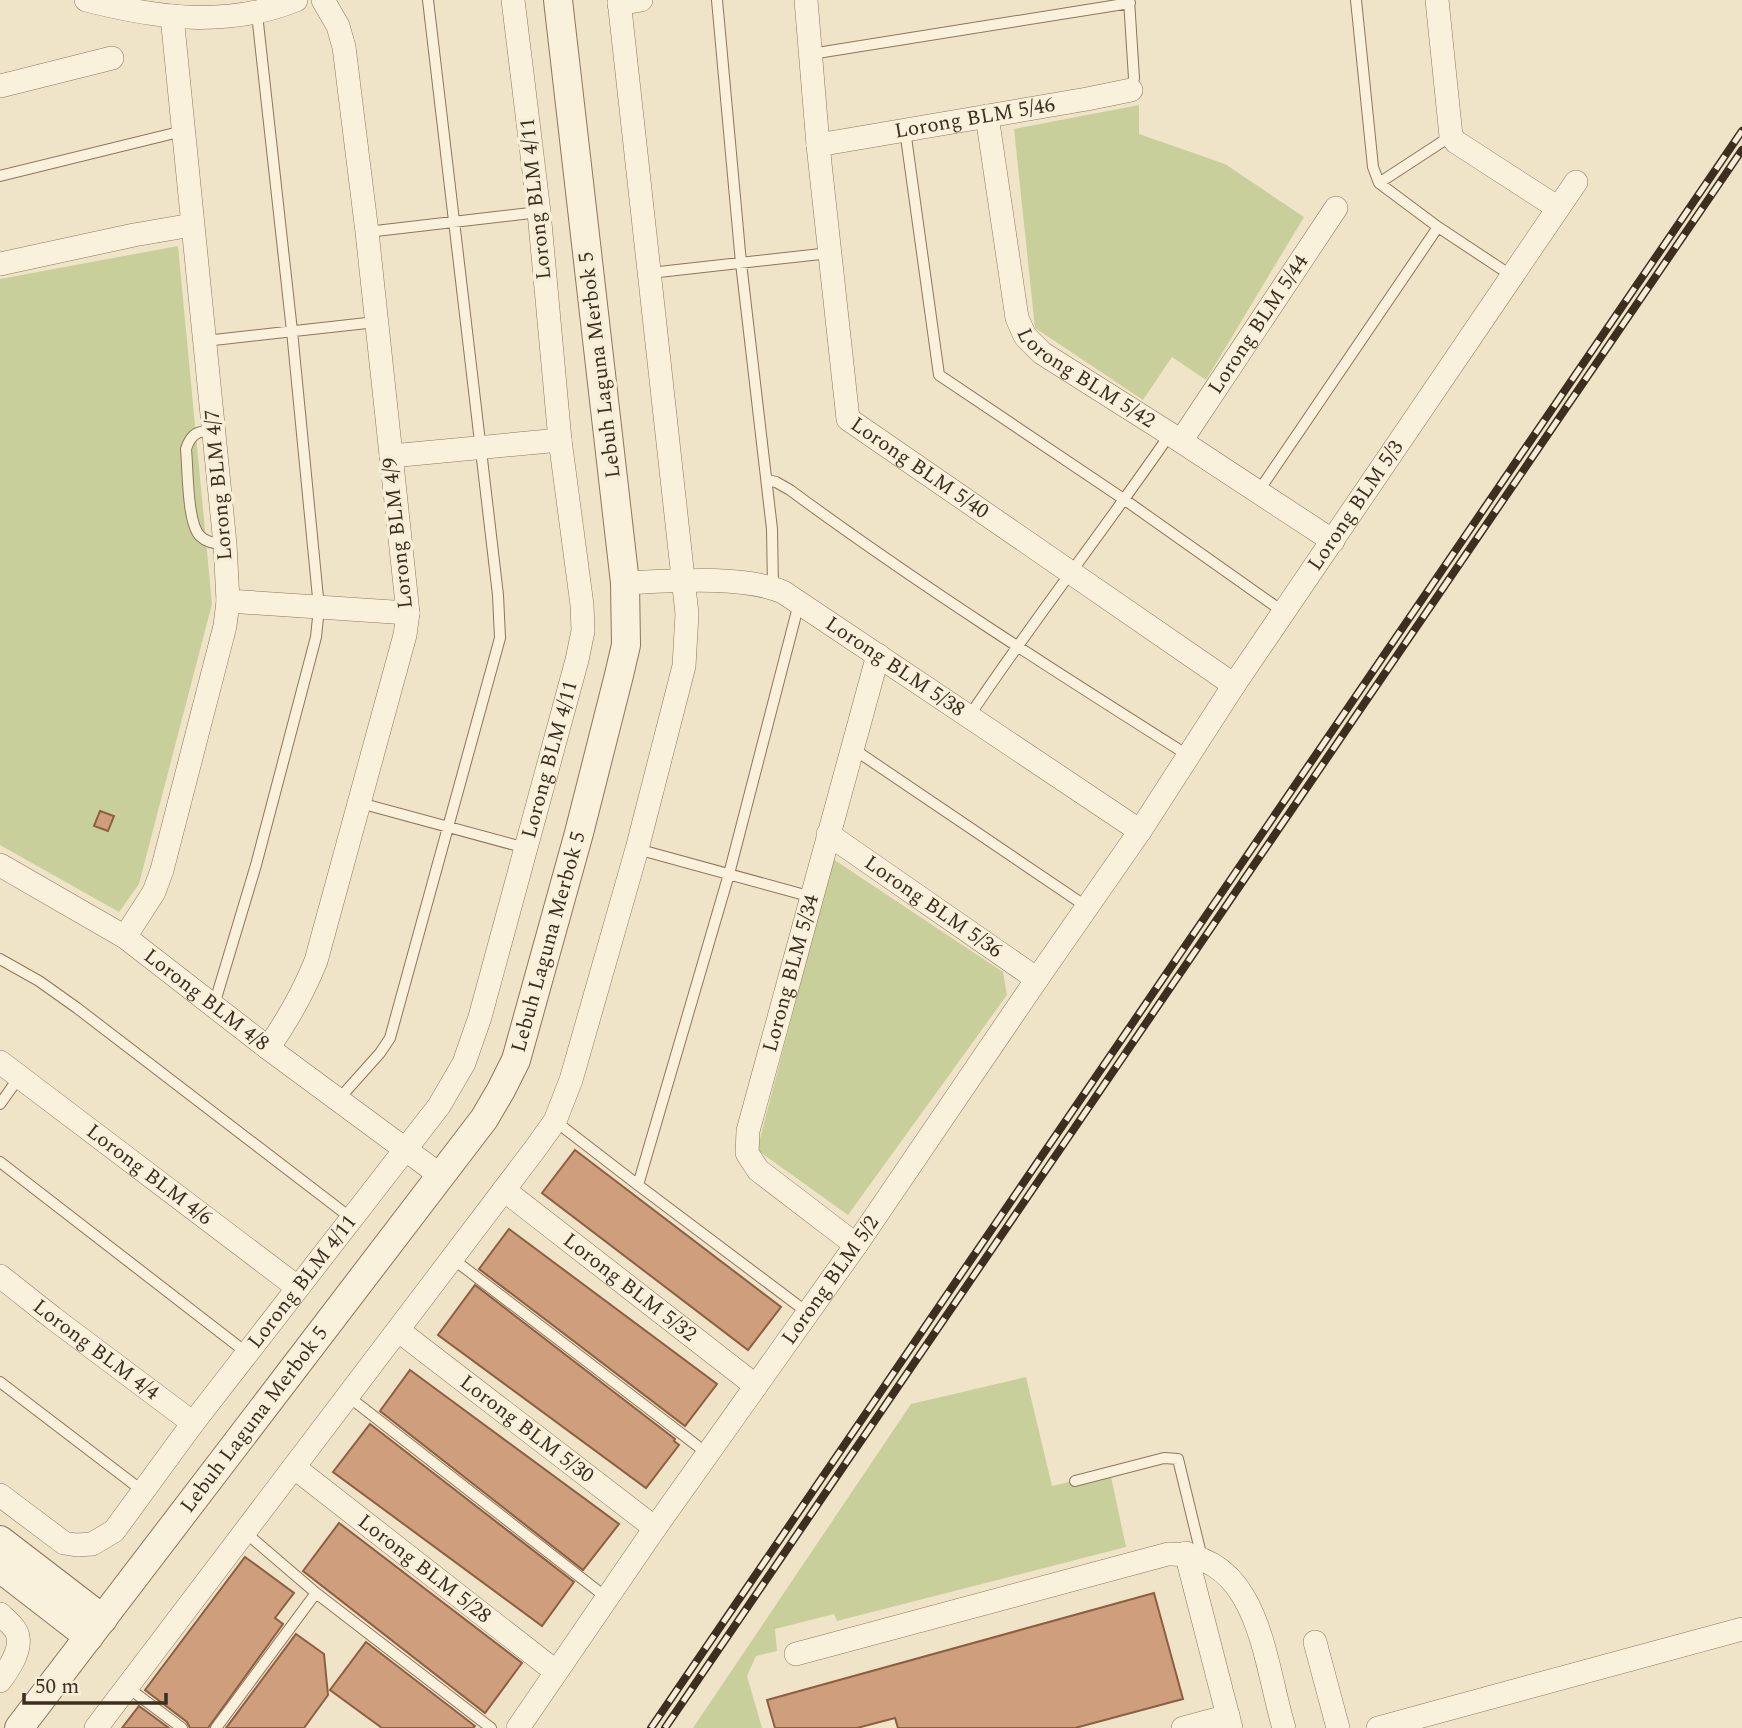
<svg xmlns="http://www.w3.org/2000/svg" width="1742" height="1728" viewBox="0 0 1742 1728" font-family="Spectral,serif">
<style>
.green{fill:#c9cf9b}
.building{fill:#cf9f7d;stroke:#8d5f41;stroke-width:2}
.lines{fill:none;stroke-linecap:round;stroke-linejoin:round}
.service-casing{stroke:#8d765c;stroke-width:12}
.minor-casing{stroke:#8d765c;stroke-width:24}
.tertiary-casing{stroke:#8d765c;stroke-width:30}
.service{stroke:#faf1dc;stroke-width:10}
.minor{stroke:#faf1dc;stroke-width:23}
.tertiary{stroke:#faf1dc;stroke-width:28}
.rail-casing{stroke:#3d2e20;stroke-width:8}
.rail{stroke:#f7eed8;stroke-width:5;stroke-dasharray:16;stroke-linecap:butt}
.labels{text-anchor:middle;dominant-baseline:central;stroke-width:7;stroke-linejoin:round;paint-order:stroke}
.street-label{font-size:21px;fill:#3d2e20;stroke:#f7eed8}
</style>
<rect width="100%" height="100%" fill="#f0e4c8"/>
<path class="green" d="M1139,105v29l86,30 79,53 -98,163 -34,-23 -29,43 -108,-72 -21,-199z
M178,246l34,358 -73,280 -20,28 -119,-67v-566z
M833,859l170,113 4,23 -159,220 -91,-65z
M1026,1377l26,109 58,-14 16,75 -289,74 -3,-7 -59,15 2,22 -21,5 -9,20 15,52h-69l218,-324z"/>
<path class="building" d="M100,811l14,5 -6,15 -14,-5z
M575,1150l206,157 -33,43 -206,-157z
M509,1229l208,155 -32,42 -206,-157z
M475,1285l200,154 -1,2 5,4 -33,43 -208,-153z
M410,1370l209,154 -36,46 -203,-159z
M370,1424l204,158 -32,44 -209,-154z
M339,1523l183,140 -37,50 -182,-142z
M245,1557l49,36 -19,25 8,6 -75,104h-18l-3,-6 -42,-32z
M1154,1593l29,106 -108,29h-177l-3,-10 -38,10h-82l-8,-28z
M296,1634l28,20 4,41 -24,33h-78z
M366,1642l109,84 -2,2h-91l-52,-38z
M139,1706l30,22h-47z"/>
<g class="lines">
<g class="service-casing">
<path id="service" d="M717,0l24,263 31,266 1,59
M1129,0l5,78 -3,12
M1356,0l17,167 6,16 59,44 74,49
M811,54l319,-51
M905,130l34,245 186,125 160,113
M0,176l183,-45
M1379,183l72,-47
M367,232l172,-20
M650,273l180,-20
M205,341l171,-19
M214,430c-16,1 -23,3 -28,19 2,20 1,74 14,87 7,7 16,8 25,8
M767,480l9,2 14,8c129,95 263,180 399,266
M1258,492l180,-265
M799,603l-70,271 -91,311 170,128
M970,715c64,-96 135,-186 200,-281
M852,748l235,159
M360,803l166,45
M637,849l175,48
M0,959l39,22 38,27 274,210
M214,1005l42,-140 60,-228 3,-29 -27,-277 -35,-317
M338,1100l42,-47 10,-15 110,-400 -2,-43 -70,-595
M0,1104l20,-28
M555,1121l83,64
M0,1162l247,191
M453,1259l255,195
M0,1382l144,110
M349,1397l258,201
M1075,1481l89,-23 14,1 24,99
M246,1533l70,60
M127,1687l55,41
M216,1728l100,-135 175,135"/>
</g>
<g class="minor-casing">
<g id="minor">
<path d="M86,0c70,18 141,28 210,0"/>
<path id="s1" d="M806,0l12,145 30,274 386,266"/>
<path d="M1437,0l14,136 5,6 102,66"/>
<path d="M619,4l22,-4"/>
<path d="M0,86l112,-28"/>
<path id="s2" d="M987,116l30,202 8,18 17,17 128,81 163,107"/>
<path id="s3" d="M818,145l269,-46 44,-9"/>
<path d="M0,264l134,-29 58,-10"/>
<path id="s4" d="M1181,441l155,-233"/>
<path d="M391,456l169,-16"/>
<path id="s5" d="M625,583c44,-2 118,-8 158,9l357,239"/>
<path d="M228,601l180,12"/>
<path id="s6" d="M828,834l209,145"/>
<path id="s7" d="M0,865l125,72 143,111 172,127"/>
<path d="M125,937l29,-45 8,-22 63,-244 3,-25 -3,-57 -53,-528"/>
<path d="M268,1048c20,-28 35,-55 48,-87l89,-326 3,-22 -41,-381 -23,-185 -6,-21 -15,-26"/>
<path id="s8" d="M0,1062l297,225"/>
<path id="s9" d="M504,1190l252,196"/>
<path id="s10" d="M856,1245l-98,-75 -11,-17 1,-22 130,-476"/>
<path id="s11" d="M0,1276l53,42 140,105"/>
<path id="s12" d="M399,1331l256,197"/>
<path id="s13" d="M295,1468l260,203"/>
<path id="s14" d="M0,1495l64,48 13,2 15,-1 22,-13 79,-108 246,-317 25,-43 16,-46 97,-357 6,-29 -1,-26 -22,-165 -21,-228 -26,-212"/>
<path d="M1186,1553l45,175"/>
<path d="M0,1614c6,6 17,14 18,23 3,15 -10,33 -18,44"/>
<path d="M1315,1642l23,86"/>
<path d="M796,1654l372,-100c92,-2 96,109 116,174"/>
<path d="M96,1728l439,-579 20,-28 16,-41 66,-231 47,-183 3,-52 -68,-614"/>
<path id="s15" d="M518,1728l137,-200 201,-283 181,-266 103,-148 94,-146 342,-503"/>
<path d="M1183,1728l45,-12"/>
<path d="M1378,1728l364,-99"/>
</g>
</g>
<g class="tertiary-casing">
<g id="tertiary">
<path d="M0,1540l103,79"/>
<path d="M0,1568l89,69"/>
<path id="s16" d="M19,1728l465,-609 17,-29 15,-30 63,-227 40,-158 7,-30 -1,-62 -67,-583"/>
</g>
</g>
<use href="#service" class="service"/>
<use href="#minor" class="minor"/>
<use href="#tertiary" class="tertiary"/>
<g class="rail-casing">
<path id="rail" d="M651,1728l1091,-1597
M665,1728l1077,-1578"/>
</g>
<use href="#rail" class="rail"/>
</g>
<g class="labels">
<g class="street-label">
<text stroke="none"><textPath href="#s3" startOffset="159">Lorong BLM 5/46</textPath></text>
<text transform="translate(536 199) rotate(-96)">Lorong BLM 4/11</text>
<text stroke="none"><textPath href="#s4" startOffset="140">Lorong BLM 5/44</textPath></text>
<text transform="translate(600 365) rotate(-97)">Lebuh Laguna Merbok 5</text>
<text stroke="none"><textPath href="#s2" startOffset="298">Lorong BLM 5/42</textPath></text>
<text stroke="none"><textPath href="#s1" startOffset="508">Lorong BLM 5/40</textPath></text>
<text transform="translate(219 485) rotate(-95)">Lorong BLM 4/7</text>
<text stroke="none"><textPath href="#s15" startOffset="1482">Lorong BLM 5/3</textPath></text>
<text transform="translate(398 533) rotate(-96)">Lorong BLM 4/9</text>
<text stroke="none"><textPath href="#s5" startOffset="294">Lorong BLM 5/38</textPath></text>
<text stroke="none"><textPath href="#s14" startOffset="1034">Lorong BLM 4/11</textPath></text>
<text stroke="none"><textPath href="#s6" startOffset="128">Lorong BLM 5/36</textPath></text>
<text stroke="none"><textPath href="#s16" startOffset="956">Lebuh Laguna Merbok 5</textPath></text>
<text stroke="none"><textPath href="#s10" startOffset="329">Lorong BLM 5/34</textPath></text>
<text stroke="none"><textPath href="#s7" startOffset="247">Lorong BLM 4/8</textPath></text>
<text stroke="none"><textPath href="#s8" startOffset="187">Lorong BLM 4/6</textPath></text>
<text stroke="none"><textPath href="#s15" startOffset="546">Lorong BLM 5/2</textPath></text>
<text stroke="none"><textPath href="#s14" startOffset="446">Lorong BLM 4/11</textPath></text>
<text stroke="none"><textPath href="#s9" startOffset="159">Lorong BLM 5/32</textPath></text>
<text stroke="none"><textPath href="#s11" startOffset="121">Lorong BLM 4/4</textPath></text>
<text stroke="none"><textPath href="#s16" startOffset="388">Lebuh Laguna Merbok 5</textPath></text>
<text stroke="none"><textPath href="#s12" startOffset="161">Lorong BLM 5/30</textPath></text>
<text stroke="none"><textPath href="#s13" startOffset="164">Lorong BLM 5/28</textPath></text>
</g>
</g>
<path d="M24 1693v10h142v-10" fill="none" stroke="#3d2e20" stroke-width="3.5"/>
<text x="35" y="1693" font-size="21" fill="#3d2e20" stroke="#f7eed8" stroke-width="5" paint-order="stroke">50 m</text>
</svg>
